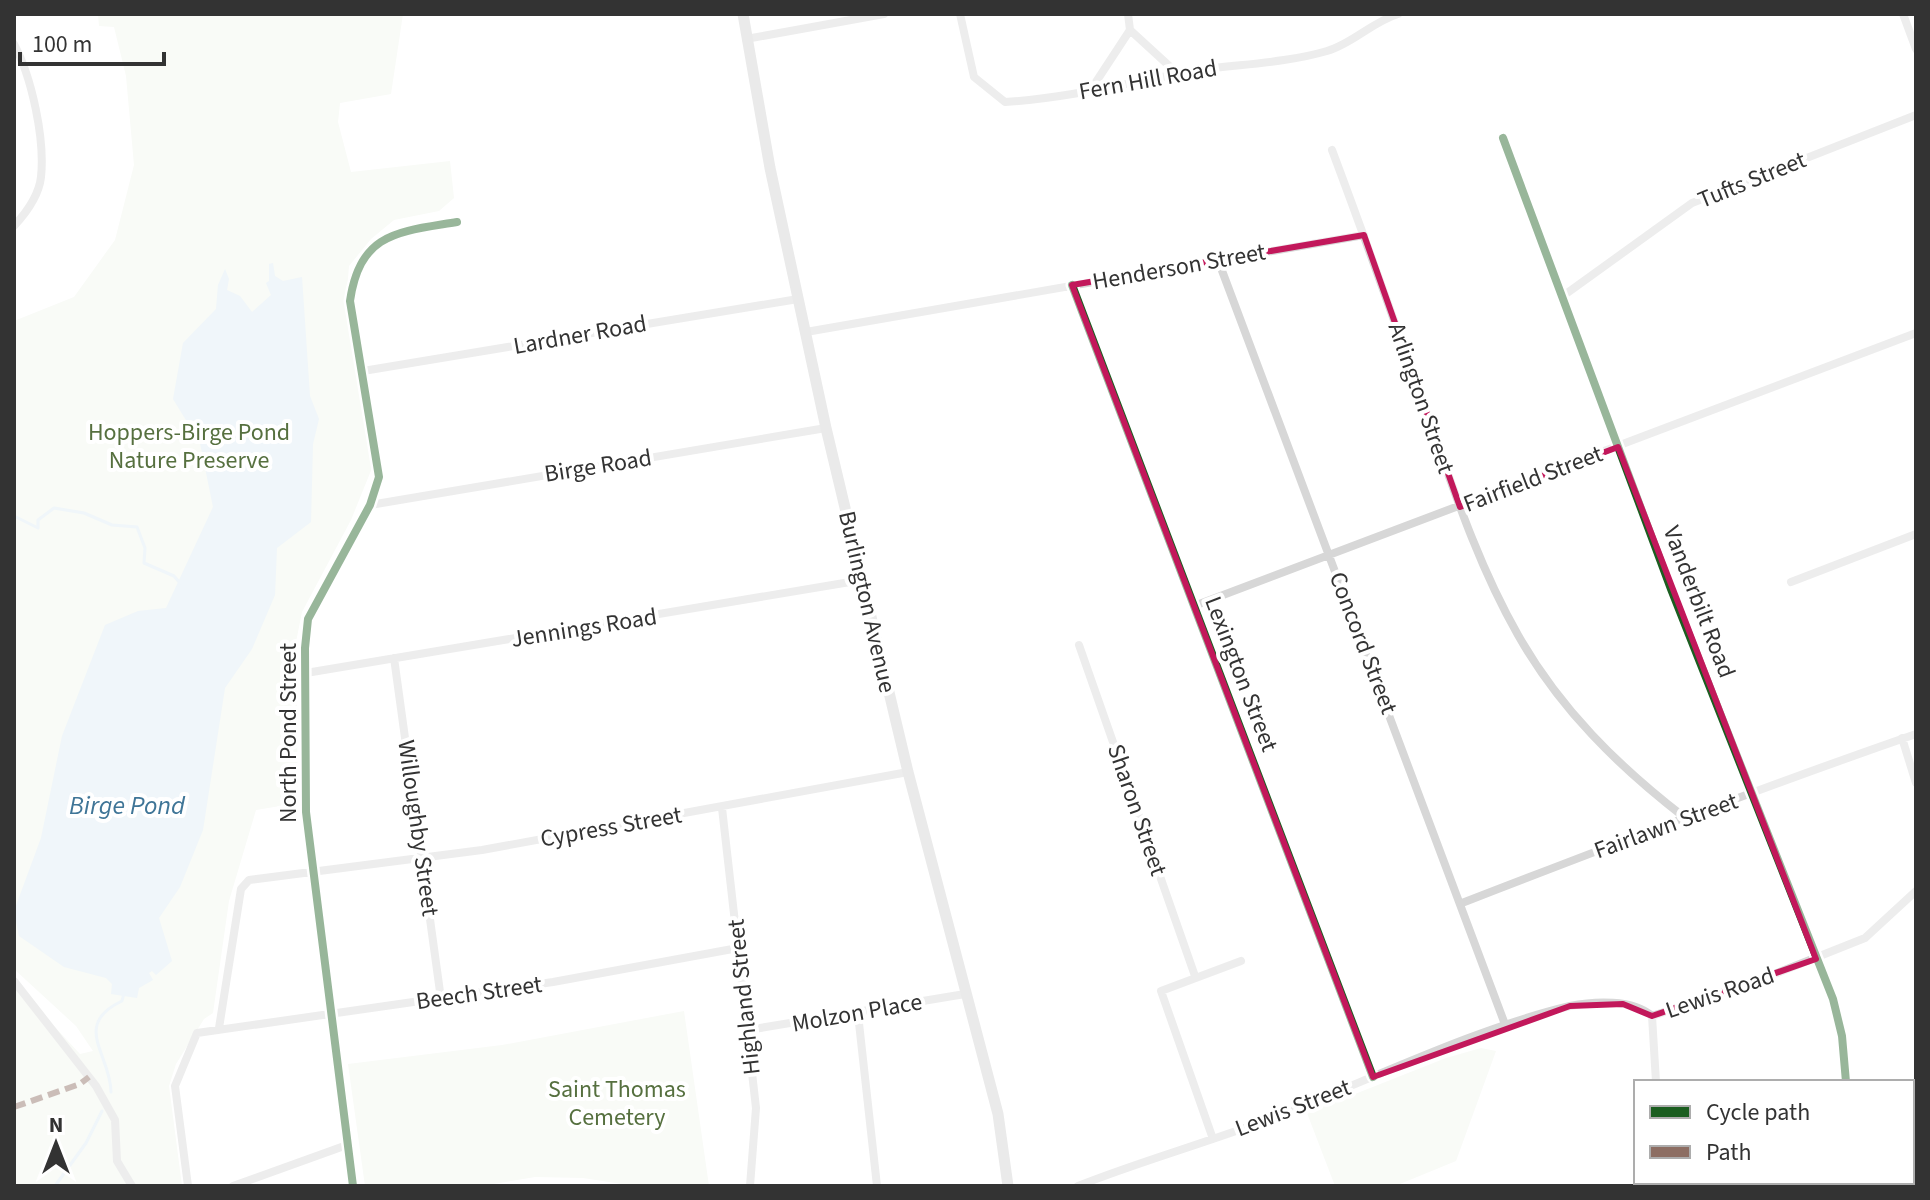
<svg xmlns="http://www.w3.org/2000/svg" width="1930" height="1200" viewBox="0 0 1930 1200" font-family="'Source Sans 3',sans-serif">
<style>
.green{fill:#f1f5ed}
.water{fill:#ddebf3}
.lines{fill:none;stroke-linecap:round;stroke-linejoin:round}
.stream{stroke:#ddebf3;stroke-width:3}
.minor{stroke:#d7d7d7;stroke-width:8}
.secondary{stroke:#d0d0d0;stroke-width:11}
.trunk{stroke:#c7c7c7;stroke-width:14}
.quiet{stroke:#8d6e63;stroke-width:6;stroke-dasharray:12 6;stroke-linecap:butt}
.cycleway-casing{stroke:#fff;stroke-width:13}
.cycleway{stroke:#1b5e20;stroke-width:8}
.marked{fill:none;stroke:#c2185b;stroke-width:6;stroke-linejoin:round}
.labels{text-anchor:middle;dominant-baseline:central;stroke-width:8;stroke-linejoin:round;paint-order:stroke}
.street-label{font-size:24px;fill:#333;stroke:#fff}
.park-label{font-size:24px;fill:#56703f;stroke:#fff}
.water-label{font-size:26px;font-style:italic;fill:#3f7597;stroke:#fff}
</style>
<rect width="100%" height="100%" fill="#fff"/>
<path class="green" d="M98,14h305l-12,80 -51,9 -2,19 13,50 99,-11 4,37 -15,13 -45,9 -23,19 -22,27 -3,36 4,35 22,131 -21,52 -49,92 -6,30 2,161 -42,7 -27,91 -16,112 -9,6 -28,45 -7,22 13,100h-168v-203l66,71 13,-3 -17,-25 -62,-57v-648l60,-24 41,-57 19,-75 -8,-89 -12,-49 -15,-1z
M684,1011l25,175h-74l-52,-8 -48,-1 -53,9h-117l-17,-122 154,-19z
M1481,1048l15,3 -40,110 -61,25h-60l-28,-73 139,-55z"/>
<path class="water" d="M273,263l2,13 8,5 19,-4 8,119 9,23 -6,25 -2,78 -34,26 -2,47 -23,54 -27,39 -22,142 -23,57 -21,31 13,43 -16,14 -4,-4 -3,2 4,7 -14,8 -2,10 -26,-4 1,-10 -6,-6 -42,-11 -45,-31 -5,-25 27,-73 21,-102 43,-111 33,-14 28,-3 47,-101 -13,-64 -27,-44 10,-56 33,-34 2,-24 7,-16 4,10 -2,11 13,6 12,16 19,-17 -5,-12 3,-2v-17z"/>
<g class="lines">
<path class="stream" d="M14,516l24,12v-8l16,-12 30,5 28,12 25,2 8,21 -1,15 30,13 6,7
M111,1092c0,-37 -40,-67 11,-91l2,-8
M55,1186l31,-43 16,-32"/>
<path class="minor" d="M960,14l14,63 31,25c65,-4 130,-21 194,-32 42,-6 87,-7 128,-19 25,-7 45,-29 71,-37
M1128,14l2,16 48,44
M1903,14l13,35
M746,39l138,-25
M14,44c18,34 31,95 27,133 -2,18 -15,36 -27,49
M1092,88l38,-58
M1503,138l168,451 162,410 9,37 4,46
M1332,150c33,88 65,178 96,267 26,74 51,150 90,218 42,74 100,131 166,182
M1218,260l288,767
M1072,285l301,792
M1563,296l129,-93 224,-88
M806,332l558,-97
M363,371l435,-72
M370,505l456,-77
M1791,582l125,-48
M1194,606l722,-273
M1079,645l116,331
M394,658l47,341
M306,673l556,-93
M1902,738l14,45
M722,808l34,300 -6,78
M1462,903c150,-58 301,-116 454,-169
M14,981l82,105 19,34 2,41 15,25
M858,1014l19,172
M1652,1016l95,-31 118,-47 51,-47
M1652,1016l4,66
M219,1028l22,-139 8,-9 233,-30 426,-78
M748,1030l217,-36
M1213,1139l-52,-148 80,-30
M1663,1182v4
M188,1186l-13,-100 22,-53 356,-51 185,-34
M233,1186l114,-41
M353,1186l-47,-374 -1,-164 3,-29 62,-114 9,-28 -29,-176c10,-69 48,-69 107,-79
M1078,1186c68,-27 139,-46 207,-73 89,-35 192,-85 285,-107 24,-5 63,-7 82,10"/>
<path class="secondary" d="M743,14l27,154 56,260 82,344 90,342 10,72"/>
<path class="trunk" d="M1912,1110l4,-1
M1747,1186l4,-4"/>
<path class="quiet" d="M14,1107l66,-23 9,-7"/>
<g class="cycleway-casing">
<path id="cycleway" d="M1503,138l168,451 162,410 9,37 4,46
M1072,285l301,792
M353,1186l-47,-374 -1,-164 3,-29 62,-114 9,-28 -29,-176c10,-69 48,-69 107,-79"/>
</g>
<use href="#cycleway" class="cycleway"/>
</g>
<path d="M0 0H1930V1200H0ZM1364,235l96,272 158,-60 198,512 -164,57 -29,-12 -53,2 -197,71 -301,-792z" fill="#fff" fill-opacity=".55" fill-rule="evenodd"/>
<path class="marked" d="M1364,235l96,272 158,-60 198,512 -164,57 -29,-12 -53,2 -197,71 -301,-792z"/>
<g class="labels">
<g class="street-label">
<text transform="translate(1148 80) rotate(-10)">Fern Hill Road</text>
<text transform="translate(1752 180) rotate(-22)">Tufts Street</text>
<text transform="translate(1179 267) rotate(-10)">Henderson Street</text>
<text transform="translate(580 335) rotate(-10)">Lardner Road</text>
<text transform="translate(1421 398) rotate(71)">Arlington Street</text>
<text transform="translate(598 466) rotate(-9)">Birge Road</text>
<text transform="translate(1533 479) rotate(-21)">Fairfield Street</text>
<text transform="translate(867 602) rotate(77)">Burlington Avenue</text>
<text transform="translate(1699 602) rotate(69)">Vanderbilt Road</text>
<text transform="translate(584 628) rotate(-9)">Jennings Road</text>
<text transform="translate(1363 643) rotate(69)">Concord Street</text>
<text transform="translate(1241 674) rotate(69)">Lexington Street</text>
<text transform="translate(288 733) rotate(-90)">North Pond Street</text>
<text transform="translate(1137 810) rotate(71)">Sharon Street</text>
<text transform="translate(1666 826) rotate(-20)">Fairlawn Street</text>
<text transform="translate(611 827) rotate(-10)">Cypress Street</text>
<text transform="translate(418 828) rotate(82)">Willoughby Street</text>
<text transform="translate(479 993) rotate(-8)">Beech Street</text>
<text transform="translate(1720 993) rotate(-19)">Lewis Road</text>
<text transform="translate(744 997) rotate(-96)">Highland Street</text>
<text transform="translate(857 1013) rotate(-10)">Molzon Place</text>
<text transform="translate(1293 1108) rotate(-21)">Lewis Street</text>
</g>
<g class="park-label">
<text x="189" y="432">Hoppers-Birge Pond<tspan x="189" dy="28">Nature Preserve</tspan></text>
<text x="617" y="1089">Saint Thomas<tspan x="617" dy="28">Cemetery</tspan></text>
</g>
<g class="water-label">
<text x="127" y="805">Birge Pond</text>
</g>
</g>
<rect width="1930" height="1200" fill="none" stroke="#333333" stroke-width="32"/>
<rect x="1634" y="1080" width="280" height="104" fill="#ffffff" stroke="#adadad" stroke-width="2"/>
<rect x="1650" y="1106" width="40" height="12" fill="#1b5e20" stroke="#adadad" stroke-width="2"/>
<text x="1706" y="1120" font-size="24" fill="#333333">Cycle path</text>
<rect x="1650" y="1146" width="40" height="12" fill="#8d6e63" stroke="#adadad" stroke-width="2"/>
<text x="1706" y="1160" font-size="24" fill="#333333">Path</text>
<g transform="translate(56 1144)" stroke="#ffffff" stroke-width="6" paint-order="stroke">
<path d="M0-6L14 30L0 20L-14 30Z" fill="#333333"/>
<text y="-12" font-size="22" font-weight="bold" text-anchor="middle" fill="#333333">N</text>
</g>
<path d="M20 52v12h144v-12" fill="none" stroke="#333333" stroke-width="4"/>
<text x="32" y="52" font-size="24" fill="#333333" stroke="#ffffff" stroke-width="6" paint-order="stroke">100 m</text>
</svg>
